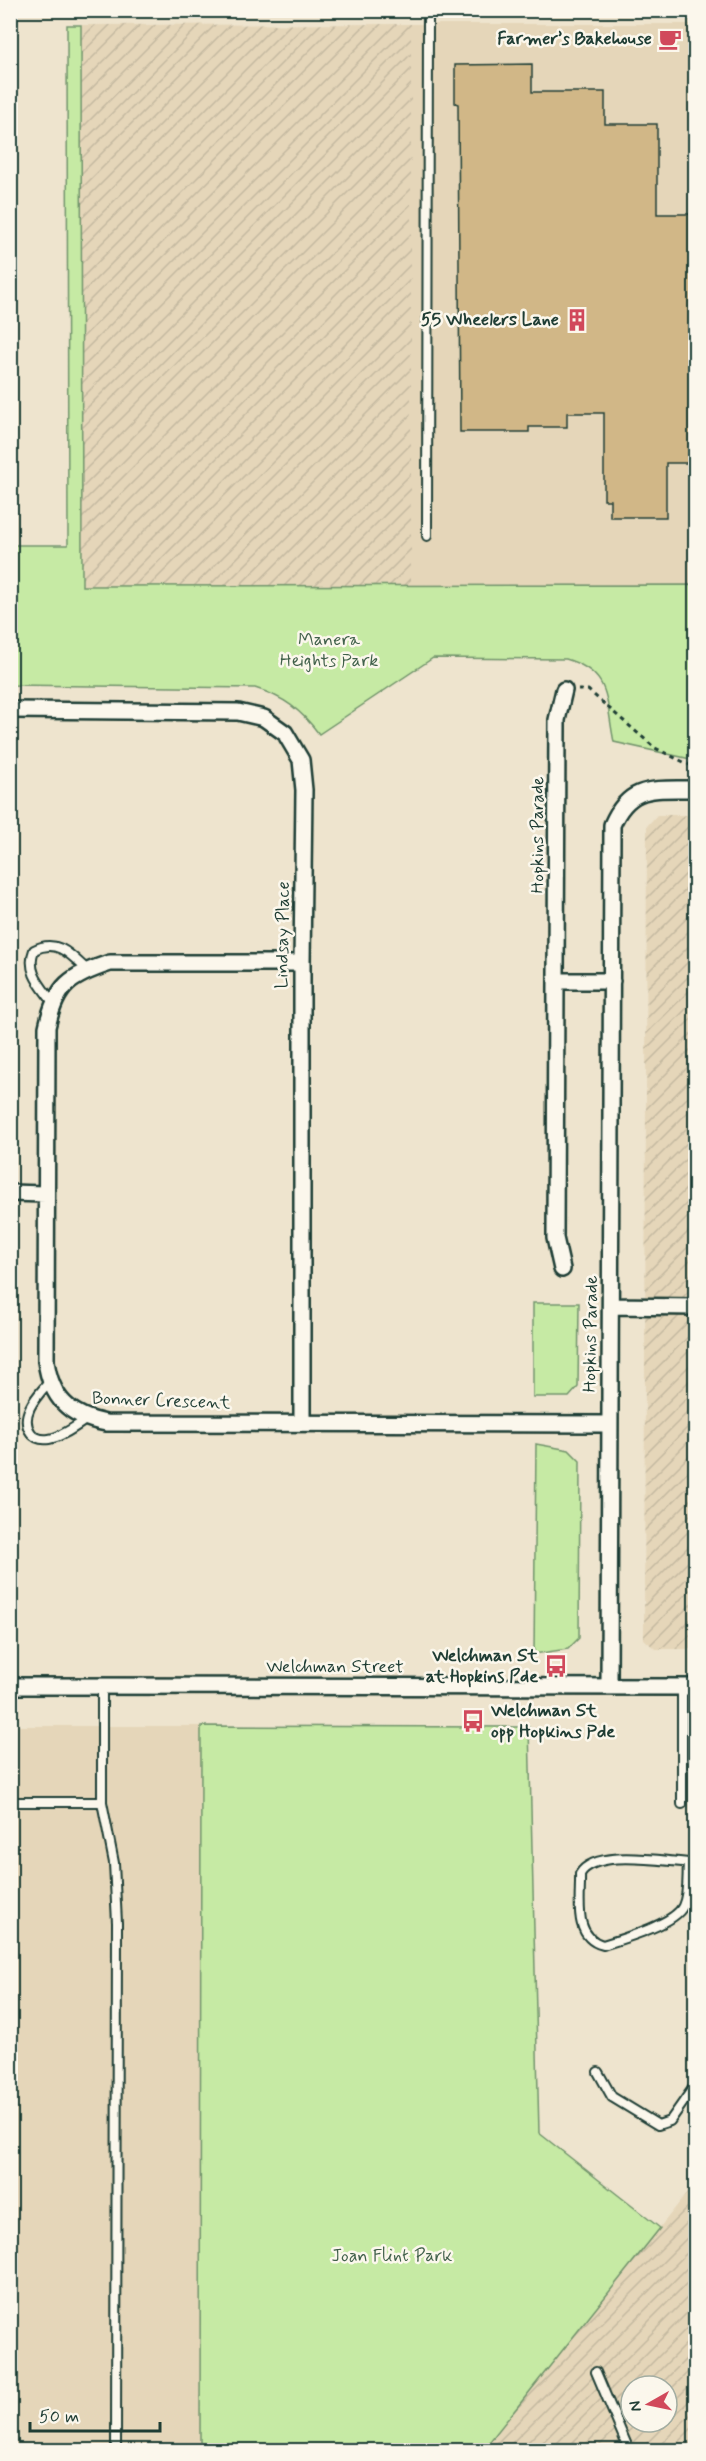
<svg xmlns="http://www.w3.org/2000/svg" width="706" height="2461" viewBox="0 0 706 2461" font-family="Mynerve,sans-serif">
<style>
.built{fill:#e5d6b9}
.industrial{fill:url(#industrial-furrows);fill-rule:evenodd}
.green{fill:#c6eaa4;stroke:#72946c;stroke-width:1.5}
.building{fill:#d1b787;stroke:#1f3d34;stroke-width:1.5}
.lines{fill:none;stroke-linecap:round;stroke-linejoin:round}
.lane-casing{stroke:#1f3d34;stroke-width:12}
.street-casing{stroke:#1f3d34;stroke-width:20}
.path{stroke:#1f3d34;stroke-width:3;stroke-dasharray:4.5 4.5;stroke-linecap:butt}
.lane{stroke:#fbf7ec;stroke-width:8}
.street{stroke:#fbf7ec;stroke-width:15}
.labels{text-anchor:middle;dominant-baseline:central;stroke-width:5;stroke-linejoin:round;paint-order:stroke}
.poi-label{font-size:18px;font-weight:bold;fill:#1f3d34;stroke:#fbf7ec;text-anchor:end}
.park-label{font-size:18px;fill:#40604a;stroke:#fbf7ec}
.street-label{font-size:18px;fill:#1f3d34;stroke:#fbf7ec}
</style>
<defs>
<pattern id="industrial-furrows" width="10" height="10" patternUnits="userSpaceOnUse" patternTransform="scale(1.5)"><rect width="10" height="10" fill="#e5d6b9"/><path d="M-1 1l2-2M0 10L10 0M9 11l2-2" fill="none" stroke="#c4b9a0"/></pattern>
</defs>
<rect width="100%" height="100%" fill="#eee4ce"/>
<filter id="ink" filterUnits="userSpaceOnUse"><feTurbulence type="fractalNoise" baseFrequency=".0167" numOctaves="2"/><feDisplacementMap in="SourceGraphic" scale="12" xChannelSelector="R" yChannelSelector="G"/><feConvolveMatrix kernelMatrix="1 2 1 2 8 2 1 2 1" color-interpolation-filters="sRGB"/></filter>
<g filter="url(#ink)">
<path class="built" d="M411,24h284v561l-284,1z
M11,1726h190l-1,724h-189z"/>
<path class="industrial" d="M411,24v562h-329l-1,-561z
M657,815h38v834h-40l-11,-10 3,-813z
M695,2183v267h-212zM631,2386h36v36h-36z"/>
<path class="green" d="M67,25h14l1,561 613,-1v175l-81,-18c-9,-43 -2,-69 -48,-83l-133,-1 -114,76c-18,-24 -35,-37 -64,-46l-244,-3v-140h57z
M533,1303h46l-1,84 -9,10h-36z
M536,1444l33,6 11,11 -1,177 -11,11 -34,5z
M201,1726l328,1 10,406 121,95 -177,222h-283z"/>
<path class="building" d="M532,64v28h73v32h52v90h34v13h5v236h-30v54h-56v-17h-6v-87h-37v14h-38v5h-69l-2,-328 -3,-1v-38z"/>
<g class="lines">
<g class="lane-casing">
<path id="lane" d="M427,536l1,-526
M52,1001c-12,-16 -26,-30 -18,-51 23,-12 37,5 53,20
M49,1382c-11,13 -31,33 -18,51 4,5 11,7 18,6 13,-2 27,-13 38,-20
M10,1802h92v-115
M102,1802l12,61 3,60 -1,527
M682,1804v-117
M688,1863c-1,13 1,30 -5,43 -8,18 -61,33 -80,39 -31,-8 -22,-46 -23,-71 16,-27 89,-11 116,-11
M598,2072l14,25 46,28 12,-4 26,-37
M596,2372l33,78"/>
</g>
<g class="street-casing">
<path id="street" d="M10,710l228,2 26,6 21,15 16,27 3,30 -2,173v459
M302,963h-192c-40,13 -54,22 -63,64l-1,334c5,37 23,55 60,62l503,1
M557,981h55
M10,1193l35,1
M562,1269l-7,-31 2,-518 7,-30
M611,1306l85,1
M10,1686l686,1
M609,1687l3,-862c18,-42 43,-35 84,-36"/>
</g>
<path class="path" d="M578,690h10l67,58 41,20"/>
<use href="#lane" class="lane"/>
<use href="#street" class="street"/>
</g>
</g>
<defs>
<g id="cafe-bare" transform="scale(1.8)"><path d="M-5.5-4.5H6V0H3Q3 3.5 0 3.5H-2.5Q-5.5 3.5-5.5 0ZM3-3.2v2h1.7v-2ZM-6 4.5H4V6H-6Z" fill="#d1495b" stroke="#fbf7ec" stroke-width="2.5" paint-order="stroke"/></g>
<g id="building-bare" transform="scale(1.8)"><path d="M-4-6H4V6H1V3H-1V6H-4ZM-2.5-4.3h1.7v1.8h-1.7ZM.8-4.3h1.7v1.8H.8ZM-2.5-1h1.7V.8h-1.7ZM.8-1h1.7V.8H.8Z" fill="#d1495b" stroke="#fbf7ec" stroke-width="2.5" paint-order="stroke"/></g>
<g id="bus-bare" transform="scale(1.8)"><path d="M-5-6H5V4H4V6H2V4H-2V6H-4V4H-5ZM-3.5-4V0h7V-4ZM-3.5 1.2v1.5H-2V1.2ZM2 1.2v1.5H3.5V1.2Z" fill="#d1495b" stroke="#fbf7ec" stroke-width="2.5" paint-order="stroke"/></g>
</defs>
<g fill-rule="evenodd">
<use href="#cafe-bare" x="670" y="39"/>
<use href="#building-bare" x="577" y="320"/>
<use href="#bus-bare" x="556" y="1666"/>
<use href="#bus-bare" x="473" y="1721"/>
</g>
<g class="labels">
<g class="poi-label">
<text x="652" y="39">Farmer’s Bakehouse</text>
<text x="559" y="320">55 Wheelers Lane</text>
<text x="538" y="1656">Welchman St<tspan x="538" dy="21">at Hopkins Pde</tspan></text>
<text x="491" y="1711" text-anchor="start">Welchman St<tspan x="491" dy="21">opp Hopkins Pde</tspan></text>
</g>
<g class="park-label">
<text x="329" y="640">Manera<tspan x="329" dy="21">Heights Park</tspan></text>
<text x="392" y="2256">Joan Flint Park</text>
</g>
<g class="street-label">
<text transform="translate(538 835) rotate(-90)">Hopkins Parade</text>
<text transform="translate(283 935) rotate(-89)">Lindsay Place</text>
<text transform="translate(591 1334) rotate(-89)">Hopkins Parade</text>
<text transform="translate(161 1401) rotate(2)">Bonner Crescent</text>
<text x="335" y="1667">Welchman Street</text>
</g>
</g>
<rect width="706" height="2461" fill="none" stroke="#fbf7ec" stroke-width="36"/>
<rect x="18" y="18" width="670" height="2425" fill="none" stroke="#1f3d34" stroke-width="2" filter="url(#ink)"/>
<g transform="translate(649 2404) rotate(261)"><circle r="28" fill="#fbf7ec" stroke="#a3ada2" stroke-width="1.5"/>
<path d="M0-4.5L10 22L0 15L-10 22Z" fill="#d1495b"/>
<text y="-9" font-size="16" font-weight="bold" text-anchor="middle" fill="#1f3d34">N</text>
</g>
<path d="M30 2422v9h130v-9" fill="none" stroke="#1f3d34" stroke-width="3"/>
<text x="39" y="2422" font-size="18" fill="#1f3d34" stroke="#fbf7ec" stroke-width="4.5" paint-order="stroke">50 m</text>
</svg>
